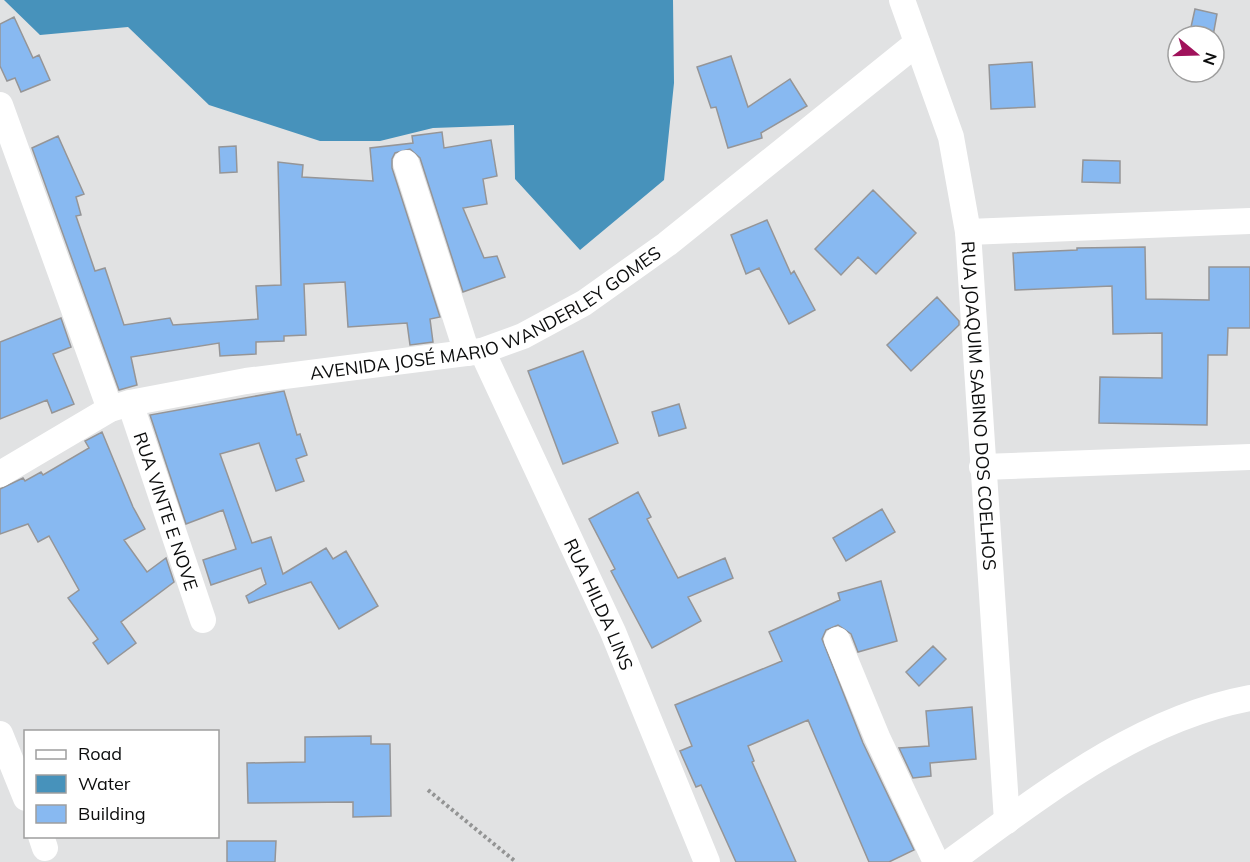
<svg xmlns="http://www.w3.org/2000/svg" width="1250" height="862" viewBox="0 0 1250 862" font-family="Mulish,sans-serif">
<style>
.water{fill:#4792bb}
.building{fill:#88b9f1;stroke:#959597;stroke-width:1.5}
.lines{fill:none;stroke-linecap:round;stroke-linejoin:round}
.path{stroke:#939494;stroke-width:4;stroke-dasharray:3 3;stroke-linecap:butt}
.street{stroke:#fff;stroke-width:26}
.labels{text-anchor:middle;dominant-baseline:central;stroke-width:4.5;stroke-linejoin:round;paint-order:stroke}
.street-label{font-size:18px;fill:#0c0d0d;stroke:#fff}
</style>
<rect width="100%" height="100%" fill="#e1e2e3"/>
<path class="water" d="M4,0h669l1,83 -10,97 -84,70 -65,-71 -1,-54 -81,3 -53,13h-60l-111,-36 -81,-78 -88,8z"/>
<path class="building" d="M1195,9l22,5 -4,22h-24z
M14,17l19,41 6,-3 11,25 -29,12 -6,-14 -8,3 -7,-15v-42z
M731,56l17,51 42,-28 17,27 -46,27 1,5 -34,10 -12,-41 -5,1 -14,-41z
M1032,62l3,45 -44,2 -2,-44z
M442,132l2,16 47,-8 6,36 -14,3 4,25 -24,4 21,50 13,-2 8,21 -42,15 -43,-134 -10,-9 -15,4 -3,6v9l48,149 -10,2 3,23 -23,3 -3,-22 -59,4 -3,-45 -41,2 2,51 -22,1v5l-28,1v12l-36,2 -1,-13 -88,14 6,28 -18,5 -87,-242 26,-12 26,58 -8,3 5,18 -5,1 19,55 10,-3 19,57 46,-7 3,7 85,-6 -2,-33 25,-1 -3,-123 25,3 -1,12 71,4 -3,-33 43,-5 -1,-7z
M236,146l1,26 -17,1 -1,-26z
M1083,160l37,1v22l-38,-1z
M873,190l43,43 -40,41 -18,-17 -17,18 -26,-26z
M767,220l24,54 3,-3 21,39 -26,14 -30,-56 -13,6 -15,-39z
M1145,247l1,52 63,1v-33h41v61h-22l-1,27h-19l-1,70 -108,-2 1,-46 62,1v-45l-49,1 -1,-48 -97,4 -2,-37 64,-3v-2z
M937,297l22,24v4l-48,46 -24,-26z
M61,318l10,29 -18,7 21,50 -22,9 -5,-13 -47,19v-77z
M583,351l35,92 -55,21 -35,-93z
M284,391l13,44 3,-1 7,21 -11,4 8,22 -28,10 -17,-48 -39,11 32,89 19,-6 12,37 43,-26 7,11 13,-8 32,55 -39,23 -28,-47 -62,21 -3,-7 20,-12 -5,-16 -50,17 -8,-25 33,-11 -13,-39 -37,14 -36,-109z
M679,404l7,24 -27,8 -7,-24z
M102,432l31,75 12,22 -21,11 23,32 19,-14 8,24 -53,40 15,21 -28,21 -15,-21 5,-4 -30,-41 11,-8 -30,-54 -11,6 -10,-18 -28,10v-45l23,-11 2,3 16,-9 2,3 46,-27 -4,-7z
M638,492l13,25 -4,2 31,59 47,-20 8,20 -45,19 13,24 -49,27 -41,-77 4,-2 -26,-50z
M882,509l13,23 -49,29 -13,-23z
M881,581l16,60 -39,11 -7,-18 -13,-9 -12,5 -4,9 41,104 51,107 -25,12h-20l-61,-142 -60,26 6,15 -2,1 44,100h-60l-35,-77 -5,2 -16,-36 12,-5 -17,-41 107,-44 -13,-29 71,-32 -2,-7z
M933,646l13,13 -27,27 -13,-14z
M972,707l4,52 -46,4 1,13 -18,2 -14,-30 30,-2 -3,-35z
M371,736v8h19l1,72 -38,1v-15l-105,1 -1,-40 58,-1v-25z
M227,841h49l-1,21h-48z"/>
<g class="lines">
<path class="path" d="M428,790l88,72"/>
<g class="street">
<path id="s1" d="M902,0l49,137 17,95 39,589"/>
<path d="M0,105l110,304"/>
<path d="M406,163l61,190"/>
<path d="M968,232l282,-11"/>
<path id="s2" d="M482,351l131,281 94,230"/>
<path id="s3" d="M130,403l73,217"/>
<path d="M982,467l268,-10"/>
<path id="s4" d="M0,474l110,-65 20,-6 116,-22 236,-30 41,-15 61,-33 83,-59 250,-201"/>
<path d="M837,640l40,97 59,125"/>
<path d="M0,734l26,64"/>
<path d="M41,836l4,12"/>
<path d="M950,862c91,-66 187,-143 300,-164"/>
</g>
</g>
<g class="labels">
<g class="street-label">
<text stroke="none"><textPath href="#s4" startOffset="520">AVENIDA JOSÉ MARIO WANDERLEY GOMES</textPath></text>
<text stroke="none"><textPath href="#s1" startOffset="416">RUA JOAQUIM SABINO DOS COELHOS</textPath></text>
<text stroke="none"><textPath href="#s3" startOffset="114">RUA VINTE E NOVE</textPath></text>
<text stroke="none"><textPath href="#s2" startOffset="279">RUA HILDA LINS</textPath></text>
</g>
</g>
<rect x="24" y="730" width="195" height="108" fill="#ffffff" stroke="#9e9e9e" stroke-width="1.5"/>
<rect x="36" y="750" width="30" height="9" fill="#ffffff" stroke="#9e9e9e" stroke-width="1.5"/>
<text x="78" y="760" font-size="18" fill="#0c0d0d">Road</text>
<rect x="36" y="775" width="30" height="18" fill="#4792bb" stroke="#9e9e9e" stroke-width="1.5"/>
<text x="78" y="790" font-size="18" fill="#0c0d0d">Water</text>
<rect x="36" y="805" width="30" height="18" fill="#88b9f1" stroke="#9e9e9e" stroke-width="1.5"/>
<text x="78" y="820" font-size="18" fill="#0c0d0d">Building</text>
<g transform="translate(1196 54) rotate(109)"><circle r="28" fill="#ffffff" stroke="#9e9e9e" stroke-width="1.5"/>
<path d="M0-4.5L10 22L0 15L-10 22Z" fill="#a0125b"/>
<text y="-9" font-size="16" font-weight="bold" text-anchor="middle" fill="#0c0d0d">N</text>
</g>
</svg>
